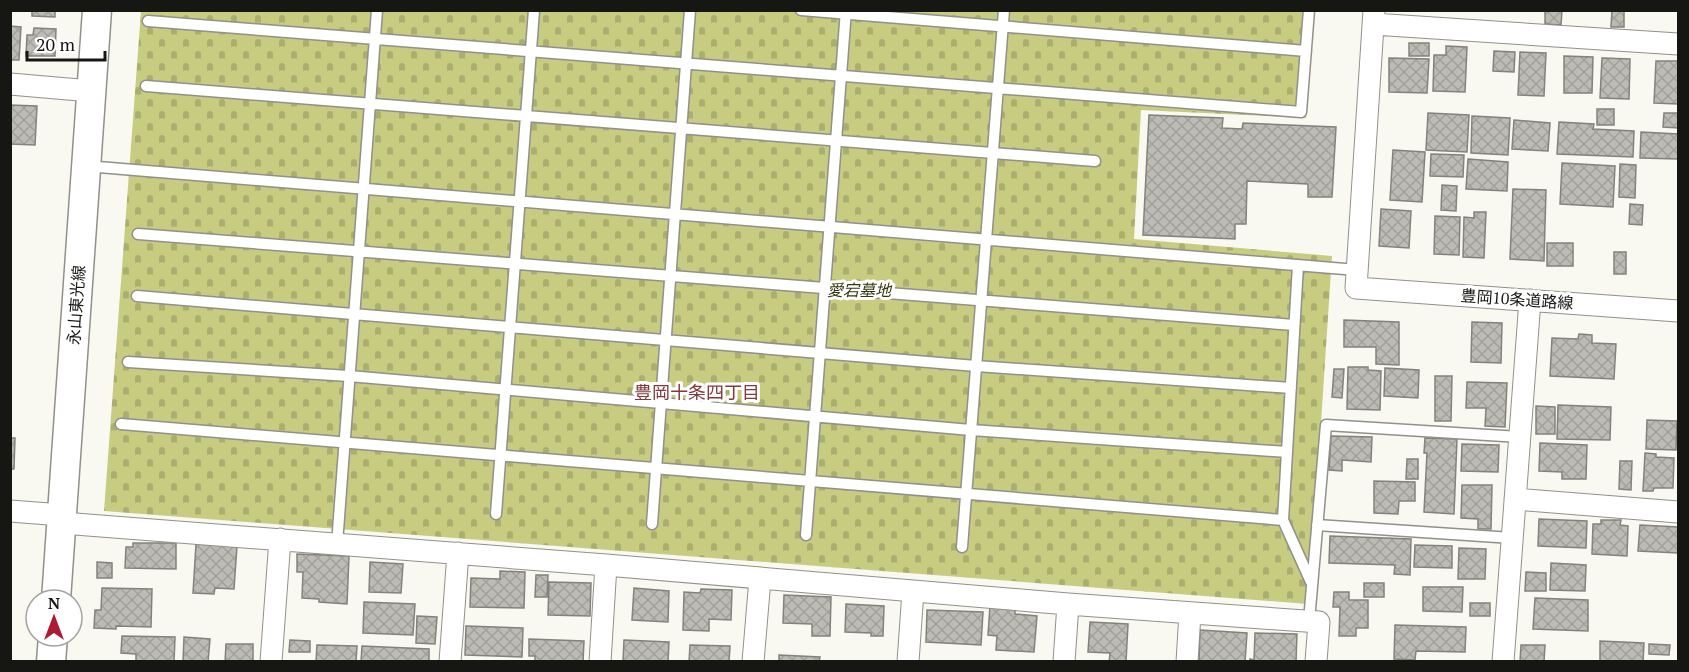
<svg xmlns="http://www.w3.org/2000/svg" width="1689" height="672" viewBox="0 0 1689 672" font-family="'PT Serif','Noto Sans JP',serif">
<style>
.cemetery{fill:url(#cemetery-stones)}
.building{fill:url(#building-cross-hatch);stroke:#83827c;stroke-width:1.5}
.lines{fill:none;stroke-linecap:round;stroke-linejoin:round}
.lane-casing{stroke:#91908a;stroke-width:13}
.street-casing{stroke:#91908a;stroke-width:23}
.secondary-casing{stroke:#91908a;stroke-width:31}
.lane{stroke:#fff;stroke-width:10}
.street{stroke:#fff;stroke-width:21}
.secondary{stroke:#fff;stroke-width:28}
.labels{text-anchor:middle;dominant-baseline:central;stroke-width:6;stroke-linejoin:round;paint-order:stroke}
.park-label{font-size:16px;font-style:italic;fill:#35360d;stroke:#fff}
.street-label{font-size:16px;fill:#161613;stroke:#fff}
.neighbourhood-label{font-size:18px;fill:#833a3d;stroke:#fff}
</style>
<defs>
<pattern id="cemetery-stones" width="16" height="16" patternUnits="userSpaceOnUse" patternTransform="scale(1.5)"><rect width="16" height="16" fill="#c7cc81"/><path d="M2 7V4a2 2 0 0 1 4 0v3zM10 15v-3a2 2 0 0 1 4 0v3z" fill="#aaae6f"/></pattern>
<pattern id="building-cross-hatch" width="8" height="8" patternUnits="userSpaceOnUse" patternTransform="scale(1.5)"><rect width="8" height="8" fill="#bcbbb4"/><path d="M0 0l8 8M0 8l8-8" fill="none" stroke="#a1a09a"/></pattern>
</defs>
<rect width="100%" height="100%" fill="#f9f8f1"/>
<path class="cemetery" d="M141,11h1173l-8,107 -165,-8 -7,129 198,17 -23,348 -1205,-93z"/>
<path class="building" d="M32,10h23v7l-23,-1z
M1545,10h17l-1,15 -16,-1z
M1612,10h12v17h-13z
M10,26l11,1 -2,33h-9z
M34,28l22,1 -1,27h-29l1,-21h6z
M1409,43h20v13h-20z
M1446,46l21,1 -2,45 -32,-1 1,-36h12z
M1494,51l21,1 -1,20 -21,-1z
M1520,52l26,1 -2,43 -26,-1z
M1564,56l29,1 -1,36h-28z
M1389,58l40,1 -2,34 -38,-1z
M1602,58l28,1 -1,40 -29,-1z
M1656,61h22v43l-24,-1z
M10,105l27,1 -2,39 -25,-1z
M1597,109h17v16h-17z
M1428,113l41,2 -2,37 -41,-2z
M1664,113h14v15l-15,-1z
M1149,115l74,3 -1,10 20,1 1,-6 93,4 -4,70h-24v-13l-61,-3 -1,43h-11v15l-92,-4z
M1472,116l38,2 -2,37 -37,-2z
M1514,120l36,3 -2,28 -36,-2z
M1559,122l35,2 -1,5 41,2 -1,26 -76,-3z
M1641,132l37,2v25l-38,-1z
M1393,150l32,2 -3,50 -32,-2z
M1431,154l33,1 -1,22 -33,-1z
M1468,159l40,3 -1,29 -41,-2z
M1562,163l53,3 -2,41 -53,-3z
M1620,164l16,1 -1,33 -16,-1z
M1442,185l15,1 -1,25 -15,-1z
M1513,189l33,1 -2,71 -34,-2z
M1630,204l13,1 -1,20 -13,-1z
M1381,209l30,2 -2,37 -30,-2z
M1474,212h12l-2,46 -21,-1 1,-40 10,1z
M1435,216l25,1 -1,38 -25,-1z
M1547,243h26v23h-26z
M1614,252h12v22h-12z
M1344,320l55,2v43l-23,-1v-17h-32z
M1472,322l30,1 -1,40 -30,-1z
M1579,334l13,1v8l24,1 -2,35 -64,-3 2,-38 26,1z
M1348,367h20v3l13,1 -1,39 -33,-1z
M1385,368l34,2 -1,28 -34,-2z
M1334,369h10l-2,29 -10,-1z
M1435,376h17l-1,45h-16z
M1467,382l40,1 -2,44 -20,-1 1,-18h-20z
M1558,405l53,2 -1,33 -53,-1z
M1536,406l19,1v27h-19z
M1647,420l30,1 -1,29 -30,-1z
M1331,436l41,1 -1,25 -29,-2v11l-13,-1z
M10,438h5l-1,31h-4z
M1425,438l32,1 -3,75 -30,-2 3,-59h-3z
M1540,443l47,2 -1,34h-24v-7l-23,-1z
M1462,444l37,1 -1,27 -37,-1z
M1645,453l11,1v3l18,1 -1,30h-19l-1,3h-10z
M1407,459h11v20h-12z
M1620,461h12l-1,29 -12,-1z
M1374,481l41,1v19h-16l-1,13 -24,-1z
M1462,485h30l-1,44h-13v-10l-17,-1z
M1539,519l48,2 -1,27 -48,-2z
M1601,520h20l-1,5 8,1 -1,30 -35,-2 1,-30h8z
M1640,525l38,2v26l-40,-2z
M1330,536l81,3 -1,36 -16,-1 1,-9 -66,-2z
M133,543h43v26l-51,-1 1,-21h7z
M196,544l41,2 -3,43 -19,-1 -1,6 -21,-1z
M1415,545l37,1v22l-38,-1z
M1459,548l27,1 -1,30h-27z
M297,554l52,2 -2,48 -28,-2v-3l-17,-1 1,-26h-6z
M97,562l15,1v15h-15z
M370,562l33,2 -2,29 -32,-1z
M1551,563l35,2 -1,26 -35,-1z
M500,571l25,1 -1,36 -54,-1 1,-29 29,1z
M1526,572l20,1v18h-21z
M536,575h12l-1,22h-12z
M549,582l42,1 -1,33 -42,-1z
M1364,583h20v14h-20z
M1423,587h40l-1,25 -39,-1z
M102,588l50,1 -1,38 -35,-1v3l-22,-1 1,-18h6z
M634,588l35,3 -1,31 -36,-2z
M701,589l31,1 -1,30 -22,-1v12l-26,-1 1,-38 16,1z
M1334,592h15v8h19v28h-12v8h-17l1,-29h-7z
M784,595l47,2 -1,39h-18v-12l-29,-1z
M1535,598l53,2v31l-55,-2z
M364,602l51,2 -2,31 -50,-2z
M1470,603h20v13h-20z
M846,604l38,2 -1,30h-12v-3l-26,-1z
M990,606l25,1v7l22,2 -3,36 -38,-2 1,-14 -9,-1z
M927,610l56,2 -2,33 -55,-3z
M417,616l20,1 -2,27 -19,-1z
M1090,622l38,2 -2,38h-17l1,-9 -22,-1z
M1395,625l71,2 -1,25 -49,-1 -1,9 -21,-1z
M466,626l57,2 -1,29 -57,-2z
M1200,630l47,3 -2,29h-46z
M1255,633l42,1 -1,28h-46v-3l4,1z
M122,636l53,1 -1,25h-38v-8l-15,-1z
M184,637l26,2 -2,23h-25z
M529,639l55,2 -1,21h-48v-6h-6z
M290,640l20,1v11h-21z
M624,640l45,2 -1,20h-45z
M1600,641l44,2 -1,19h-43z
M226,644h27v18h-28z
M1649,644l21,1 -1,10 -20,-1z
M317,645l40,1 -1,16h-40z
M690,645l40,1 -1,16h-40z
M1521,645h24l-1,17h-24z
M362,646l67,3v13h-68z
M779,655l41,2 -1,5h-40z"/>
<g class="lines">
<g class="lane-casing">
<path id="lane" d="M801,10l505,41
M148,21l1153,91 8,-102
M146,86l949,75
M86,166l1271,104
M138,234l1156,91
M1298,265l-15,255 28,62
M137,296l839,70 315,22
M128,362l221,14 622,54 316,22
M121,424l1162,96
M496,514l38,-504
M652,524l38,-514
M1317,525l195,13
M806,535l40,-525
M337,544l40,-534
M962,547l42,-537
M1309,621l17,-196 194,12"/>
</g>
<g class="street-casing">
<path id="street" d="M1374,10l-18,278 322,23
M1373,24l305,20
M10,84l81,7
M1515,499l163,13
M10,511l52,4
M62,523l544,42 462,39 251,18 -3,40
M271,662l9,-123
M450,662l8,-109
M600,662l6,-97
M753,662l7,-83
M908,662l5,-71
M1064,662l4,-58
M1187,662l3,-49
M1503,662l27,-362"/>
</g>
<g class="secondary-casing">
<path id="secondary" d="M56,600l41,-590
M51,662l2,-26"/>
</g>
<use href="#lane" class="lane"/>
<use href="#street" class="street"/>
<use href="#secondary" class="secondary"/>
</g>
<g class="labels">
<g class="park-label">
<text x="859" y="290">愛宕墓地</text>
</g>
<g class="street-label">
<text transform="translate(1517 299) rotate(4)">豊岡10条道路線</text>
<text transform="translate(76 305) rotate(-86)">永山東光線</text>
</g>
<g class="neighbourhood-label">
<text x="697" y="392">豊岡十条四丁目</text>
</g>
</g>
<rect width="1689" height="672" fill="none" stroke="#161613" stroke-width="24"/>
<g transform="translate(54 618)"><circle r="28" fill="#ffffff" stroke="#a2a2a1" stroke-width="1.5"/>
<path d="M0-4.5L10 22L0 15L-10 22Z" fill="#ae1a33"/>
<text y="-9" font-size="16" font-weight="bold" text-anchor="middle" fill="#161613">N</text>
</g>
<path d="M27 51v9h78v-9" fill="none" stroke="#161613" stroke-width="3"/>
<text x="36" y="51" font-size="18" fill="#161613" stroke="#ffffff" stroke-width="4.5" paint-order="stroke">20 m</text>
</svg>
